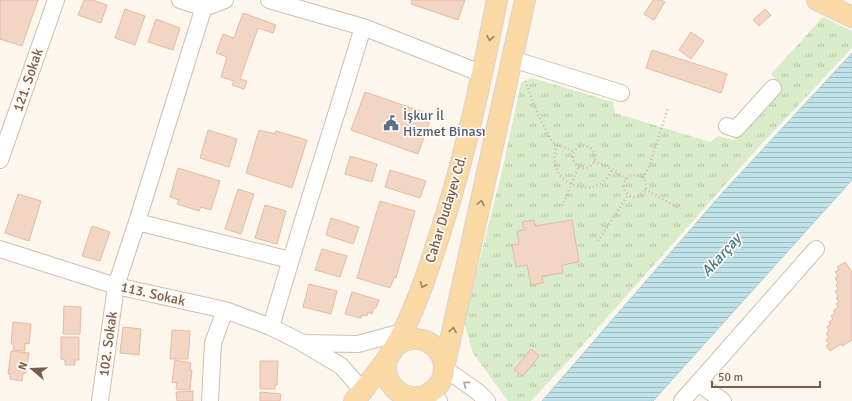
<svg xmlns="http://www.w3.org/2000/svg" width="852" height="401" viewBox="0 0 852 401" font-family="Signika,sans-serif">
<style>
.park{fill:url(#park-tufts)}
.water{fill:url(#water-rules);stroke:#a5d3da}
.building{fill:#f3d5c3;stroke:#e6bba3}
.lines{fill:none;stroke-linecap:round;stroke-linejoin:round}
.minor-casing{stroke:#d1beb0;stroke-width:18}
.major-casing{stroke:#dad1cd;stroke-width:22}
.path{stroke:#d9b8a5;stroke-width:2.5;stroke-dasharray:1 3;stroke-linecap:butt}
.minor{stroke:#fff;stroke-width:16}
.major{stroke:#fbd9a5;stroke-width:20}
.oneway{stroke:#a18267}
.oneway2{stroke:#af9d94}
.labels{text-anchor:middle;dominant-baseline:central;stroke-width:3.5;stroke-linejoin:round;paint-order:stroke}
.street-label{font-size:14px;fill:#7a5c4d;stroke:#fffaf3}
.service-label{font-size:14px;fill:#4e5e75;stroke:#fffaf3;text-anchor:start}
.water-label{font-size:15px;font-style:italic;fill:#437c86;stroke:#fffaf3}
</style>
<defs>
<pattern id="park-tufts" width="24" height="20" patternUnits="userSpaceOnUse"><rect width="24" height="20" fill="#d8ecc9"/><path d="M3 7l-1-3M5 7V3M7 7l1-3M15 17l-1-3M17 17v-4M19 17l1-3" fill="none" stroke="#b4c2a5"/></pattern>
<pattern id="water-rules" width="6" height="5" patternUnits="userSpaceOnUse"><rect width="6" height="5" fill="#bfe3e8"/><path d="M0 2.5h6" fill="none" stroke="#a0bbbe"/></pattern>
</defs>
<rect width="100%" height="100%" fill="#fdf6ec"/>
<path class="park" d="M823,17l29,14v17l-95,101 -185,208 -41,44h-23l-35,-48 -9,-31 39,-155 18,-84 11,-5 81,24 2,11 95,29 8,-6 16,4 46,-54 -9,-12z"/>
<path class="water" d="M852,53v127l-199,221h-111l182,-210z"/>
<path class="building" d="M0,0h38l-16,46 -22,-7z
M84,0h8l15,5 -6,18 -23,-8z
M412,0h53l-7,20 -47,-16z
M653,0h8l4,2 -11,18 -10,-6z
M125,9l20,7 -10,29 -20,-7z
M765,9l6,6 -12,11 -6,-6z
M243,13l33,12 -3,8 -15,-5 -18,51 7,2 -3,8 -12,-4 2,-4 -13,-4 6,-20 -11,-4 7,-19 11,4z
M156,19l24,9 -7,22 -25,-8z
M691,32l13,9 -13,18 -12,-9z
M652,50l75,24 -6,19 -75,-25z
M365,92l67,23 -14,39 -67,-24z
M208,130l29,9 -8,28 -29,-9z
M259,130l16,4 1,-3 31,9 -15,48 -46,-15z
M350,156l27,8 -5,18 -27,-8z
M178,168l42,13 -9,29 -10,-3 -2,4 -22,-7 2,-4 -9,-3z
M390,170l36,11 -6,17 -35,-11z
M238,189l16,5 -13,40 -16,-5z
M18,194l23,7 -12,40 -24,-8z
M380,201l35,10 -19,67 -2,-1 -4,11 -33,-10z
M265,205l21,6 -9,33 -22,-6z
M331,218l28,9 -6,17 -27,-9z
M534,220l1,6 37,-6 7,42 -17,3 1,8 -21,3 1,7 -12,2 -4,-20 -11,2 -4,-22 7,-1 -2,-13 7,-1 -2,-8z
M92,226l18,6 -10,29 -18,-5z
M322,249l25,7 -7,21 -25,-7z
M845,262l7,10v68l-10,6 -1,-2 -11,7 -4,-5 3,-2 -3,-4 3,-2 -3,-5 3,-2 -2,-4 4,-3 -2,-2 4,-3 -2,-3 4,-3 -1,-3 4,-3 -2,-3 3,-2 -3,-4 2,-2 -3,-5 3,-1 -2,-5 2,-2 -3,-5 3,-2 -3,-4 4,-2 -2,-3z
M309,284l28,7 -6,23 -28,-7z
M352,292l27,8 -3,8h-2l-2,6 -4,-2 -1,4 -5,-1 -1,3 -16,-4z
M64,306l17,1 -1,27h-17z
M13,322l18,2 -2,20 -4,-1v8l-12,-1 1,-6h-3z
M123,327l18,2 -2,26 -19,-2z
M172,330l18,1 -2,28h-18z
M61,337h18v23h-4v5h-10v-5l-4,-1z
M531,349l8,7 -16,20 -9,-6z
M11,351l18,2 -3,20h-3l-1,8 -12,-2v-5h-2z
M175,360l16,3 -1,7h2l-2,20 -14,-1 1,-6 -5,-1z
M260,361h18l-1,24h-2v4h-15z
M193,391v10h-16l-1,-9z
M260,392l21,2 -1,7h-20z"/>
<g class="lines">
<g class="minor-casing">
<path id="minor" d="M180,0l24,8 21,-8
M269,0l94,27
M512,59l109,34
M727,126l9,3 37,-41
M0,160l56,-160
M137,222l69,-222
M0,249l116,37 109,24 46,17 32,16 55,1 44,-12
M271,327c29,-101 62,-200 92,-300l120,47
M304,344l37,22 22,25
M444,368l34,24 9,9
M698,383l25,18
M424,396l15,5
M100,401l16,-115 21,-64 153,38
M210,401l3,-58 12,-33
M682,401l134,-152"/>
</g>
<g class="major-casing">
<path id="major" d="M817,0l35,17
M386 368a29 29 0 1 1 58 0a29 29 0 1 1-58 0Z
M444,368l81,-368
M354,401c13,-15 26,-32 37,-48 23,-37 38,-85 51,-126 24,-74 40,-151 55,-227"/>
</g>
<path class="path" d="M525,81l12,31 14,28 3,3 21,9
M557,145c-15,39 41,60 55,24
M573 157a11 11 0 1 1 22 0a11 11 0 1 1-22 0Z
M594,161l18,8 14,10
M624 186a11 11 0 1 1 22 0a11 11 0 1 1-22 0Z
M643,178l7,-14 18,-56
M645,189l35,20
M562,206l17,-40
M598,241l30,-46"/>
<use href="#minor" class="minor"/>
<use href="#major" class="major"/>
</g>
<defs><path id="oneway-chevron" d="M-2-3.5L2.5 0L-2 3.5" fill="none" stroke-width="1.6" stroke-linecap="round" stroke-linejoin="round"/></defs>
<g class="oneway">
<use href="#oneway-chevron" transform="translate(490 38) rotate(101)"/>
<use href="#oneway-chevron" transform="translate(481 203) rotate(-77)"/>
<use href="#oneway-chevron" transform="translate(423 285) rotate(113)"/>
<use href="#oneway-chevron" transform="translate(453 330) rotate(-79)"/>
</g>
<use class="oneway2" href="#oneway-chevron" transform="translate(466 384) rotate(-144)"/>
<defs>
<g id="civic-bare" transform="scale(1.2)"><path d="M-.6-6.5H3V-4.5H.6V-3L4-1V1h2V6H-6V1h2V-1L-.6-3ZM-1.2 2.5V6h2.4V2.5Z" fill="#5c6f8a" stroke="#fffaf3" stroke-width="2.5" paint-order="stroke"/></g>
</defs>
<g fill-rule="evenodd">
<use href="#civic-bare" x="391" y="123"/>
</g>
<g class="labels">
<g class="street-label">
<text transform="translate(28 80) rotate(-71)">121. Sokak</text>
<text transform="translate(446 209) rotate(-73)">Cahar Dudayev Cd.</text>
<text transform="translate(153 294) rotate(13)">113. Sokak</text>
<text transform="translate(108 344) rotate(-82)">102. Sokak</text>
</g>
<g class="service-label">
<text x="403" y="115">İşkur İl<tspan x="403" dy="16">Hizmet Binası</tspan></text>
</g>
<g class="water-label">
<text transform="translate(721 255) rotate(-48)">Akarçay</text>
</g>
</g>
<g transform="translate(32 369) rotate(289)" stroke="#fffaf3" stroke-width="3" paint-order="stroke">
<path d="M0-3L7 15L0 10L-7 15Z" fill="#7a5c4d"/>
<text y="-6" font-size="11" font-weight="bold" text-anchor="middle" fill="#7a5c4d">N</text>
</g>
<path d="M712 381v6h108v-6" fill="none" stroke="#7a5c4d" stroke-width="2"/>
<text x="718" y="381" font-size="12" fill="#7a5c4d" stroke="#fffaf3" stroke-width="3" paint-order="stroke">50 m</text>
</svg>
